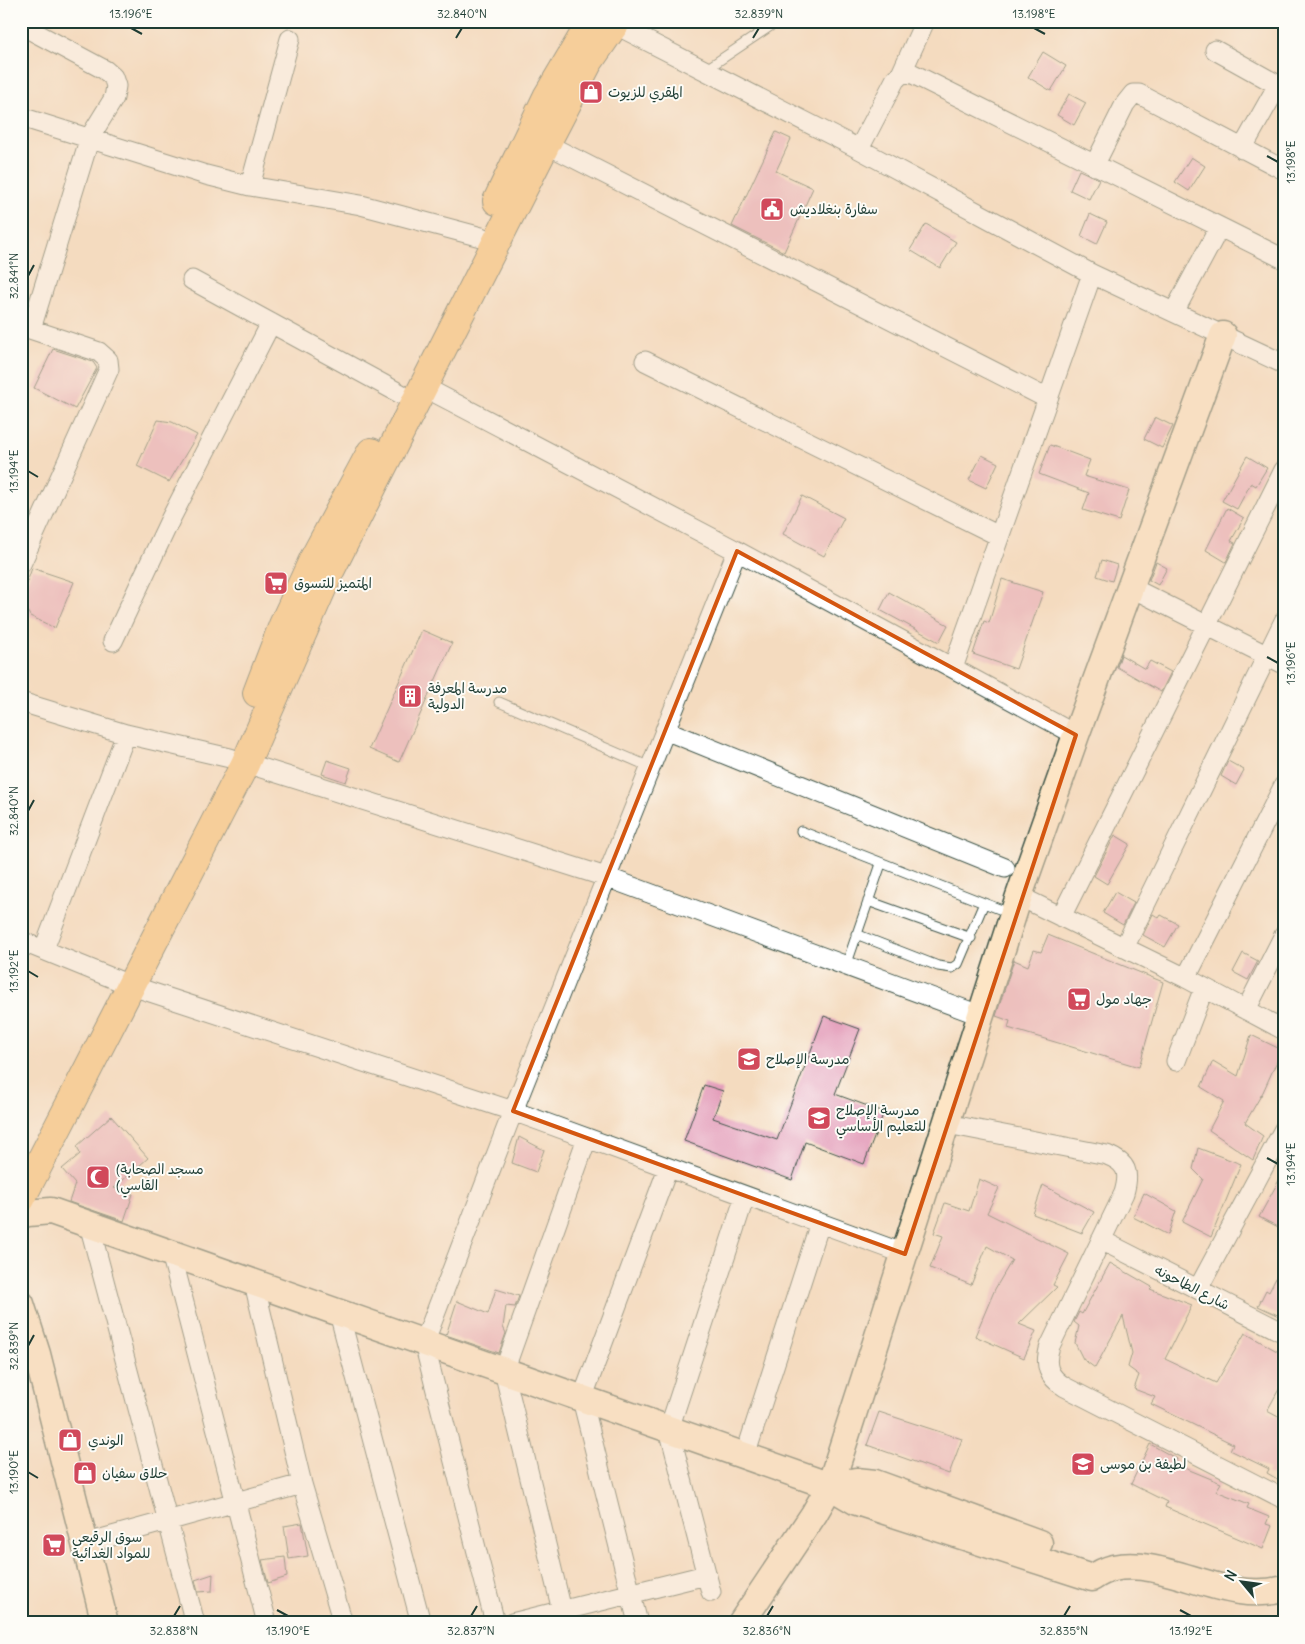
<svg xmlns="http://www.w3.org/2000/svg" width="1305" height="1644" viewBox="0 0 1305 1644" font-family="Delius,'Playpen Sans Arabic',sans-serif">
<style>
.building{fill:#e49fbb}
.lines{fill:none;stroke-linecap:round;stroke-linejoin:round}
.lane-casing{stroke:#3f5549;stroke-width:11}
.street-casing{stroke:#3f5549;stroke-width:21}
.secondary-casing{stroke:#3f5549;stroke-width:29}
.primary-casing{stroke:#3f5549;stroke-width:30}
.lane{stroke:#fff;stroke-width:9}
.street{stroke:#fff;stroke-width:19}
.secondary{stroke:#fde5c5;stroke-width:26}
.primary{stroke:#f9be6d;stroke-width:28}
.marked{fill:none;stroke:#d45610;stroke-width:4;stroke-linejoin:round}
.ticks{fill:none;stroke:#1f3d34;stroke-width:2}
.labels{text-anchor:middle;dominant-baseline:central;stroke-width:4;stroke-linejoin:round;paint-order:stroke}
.poi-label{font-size:14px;fill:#1f3d34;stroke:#fdfcf7;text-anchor:start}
.street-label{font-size:14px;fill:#1f3d34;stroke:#fdfcf7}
.neatline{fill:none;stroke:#1f3d34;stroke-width:2}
.ticks-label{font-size:12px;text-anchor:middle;fill:#1f3d34}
</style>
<rect width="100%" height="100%" fill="#fdfcf7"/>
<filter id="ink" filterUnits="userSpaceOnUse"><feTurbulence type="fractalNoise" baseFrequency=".02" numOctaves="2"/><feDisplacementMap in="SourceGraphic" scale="10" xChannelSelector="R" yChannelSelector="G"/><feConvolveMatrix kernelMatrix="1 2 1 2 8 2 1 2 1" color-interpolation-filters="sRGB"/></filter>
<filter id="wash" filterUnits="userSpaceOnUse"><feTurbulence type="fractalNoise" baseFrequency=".0096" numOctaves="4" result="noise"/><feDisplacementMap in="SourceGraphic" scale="20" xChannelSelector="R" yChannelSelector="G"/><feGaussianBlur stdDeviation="1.12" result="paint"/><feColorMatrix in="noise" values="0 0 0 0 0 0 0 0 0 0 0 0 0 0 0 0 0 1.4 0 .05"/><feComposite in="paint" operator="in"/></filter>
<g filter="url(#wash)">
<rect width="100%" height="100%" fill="#f4dbbf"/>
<g id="blocks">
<path class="building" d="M1043,52l23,14 -15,25 -23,-14z
M1069,94l17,9 -12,22 -17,-10z
M776,132l15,7 -15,32 37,17 -29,64 -52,-26z
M1191,157l14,9 -16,25 -14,-9z
M1079,170l20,9 -10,20 -19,-9z
M1090,214l17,8 -10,22 -16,-8z
M926,224l30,18 -16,26 -30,-18z
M53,349l40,13 4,6 -22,41 -41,-21z
M1155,417l18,9 -11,22 -18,-9z
M158,420l14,2 25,13 -28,47 -32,-16z
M1050,445l40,15 -6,16 45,14 -10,31 -36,-11 6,-17 -50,-19z
M982,455l16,8 -12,25 -17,-8z
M1247,456l20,12 -11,18 -5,-3 -14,26 -15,-8z
M802,496l42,22 -20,38 -41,-22z
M1227,508l17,10 -13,23 4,2 -9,19 -20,-12z
M1102,560l15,5 -5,16 -15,-5z
M1156,562l11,6 -9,17 -9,-5z
M32,568l42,14 -19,46 -25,-12 -9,-17z
M1002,579l41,13 -27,77 -43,-15 11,-33 5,2z
M889,592l59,33 -9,17 -59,-32z
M422,630l30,13 -53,119 -30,-13z
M1121,655l24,14 5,-8 21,11 -10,20 -44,-25z
M327,760l24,8 -5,14 -24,-8z
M1228,761l16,9 -8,15 -15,-9z
M1115,835l15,9 -23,40 -13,-8z
M1115,892l19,11 -11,22 -20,-12z
M1153,914l6,4 2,-3 17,9 -13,23 -22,-12z
M1048,935l115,47 -24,85 -131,-39 2,-7 -14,-5 18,-56 14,6 6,-16 7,2z
M1243,953l15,8 -10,19 -15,-8z
M824,1016l36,13 -25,65 49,18 -20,52 -59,-22 -13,38 -108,-39 20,-56 19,6 -10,27 64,22z
M1251,1035l31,15 -19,42 -18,31 18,13 -10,24 -44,-30 15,-29 -23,-14 12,-26 25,15z
M111,1116l37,42 -34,30 19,6 -9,27 -55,-19 6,-18 -13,-15 18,-15 -3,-8z
M519,1137l25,13 -8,22 -24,-9z
M1198,1148l43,16 -30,73 -29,-15 21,-43 -10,-10z
M1284,1171v59l-25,-13z
M979,1179l20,9 -12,25 82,41 -16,31 4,2 -38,37 17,7 -12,27 -49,-22 20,-47 17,-29 -25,-14 -16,39 -41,-17 13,-32 -9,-3 11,-30 24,8z
M1043,1185l51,27 -12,21 -49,-19z
M1144,1193l32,18 -8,24 -35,-18z
M1284,1262v56l-26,-12 8,-16 3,2z
M1110,1263l42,24 -2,2 42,16 -27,54 51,24 29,-50 39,22v25l-17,31 17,9v63l-17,-10 2,-4 -39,-19 3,-6 -82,-40 4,-7 -21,-8 5,-14 -11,-8 4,-14 -9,-37 -28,52 -12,-9 -8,-16 4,-17 -5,-4 5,-10 3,2z
M496,1289l23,7 -4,11 -9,-1 -3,21 3,6 -7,20 -53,-18 11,-34 31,13z
M879,1412l83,27 -13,35 -82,-29z
M1150,1444l27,15 -2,5 46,19 -5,8 33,13 -2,4 22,9 -3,7 6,2 -9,23 -98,-42 2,-5 -36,-18z
M302,1523l6,33 -19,3 -5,-33z
M285,1557l2,20 -19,6 -6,-23z
M213,1574l-1,17 -14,1 -3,-12z"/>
</g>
</g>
<g filter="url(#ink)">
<use href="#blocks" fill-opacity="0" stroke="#3f5549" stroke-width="1"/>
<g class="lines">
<g class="lane-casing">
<path id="lane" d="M705,70l73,-49
M499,702l151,65
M801,831l211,83
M868,901l103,37
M856,934l82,32 14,2 6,-4 26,-61
M846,966l35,-102"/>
</g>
<g class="street-casing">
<path id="street" d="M614,24l245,125 233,125 192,90
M21,25l84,45 8,7 3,9 -2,12 -24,39 -59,192
M1215,50l63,35
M901,74l24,-53
M21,117l185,58 44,11 111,19 120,32
M546,144l502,255
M859,149l36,-69 6,-6 10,-1 373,186
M1242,149l36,-64 6,3
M1094,166l31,-62 8,-10h6l145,76
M250,186l40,-147
M192,280l209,114
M1174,312l45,-84
M21,326l78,26 9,8 1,9 -88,195
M645,361l354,175
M424,387l313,164
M1130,587l154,77
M113,641l57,-121 101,-197
M953,668l139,-394
M21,702l105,32 104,24 376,119 376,139
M665,730l340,138
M1019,896l167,82 98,52
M1061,917l223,-447
M21,941l111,45 381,125 392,143
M1124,948l160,-327
M44,949l82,-215
M1186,978l98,-193
M1246,1010l38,-75
M1176,1061l28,-73
M947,1124l160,31c20,8 23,17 17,38l-74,153c-6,19 -2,31 15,41l219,112
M89,1224l106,399
M1101,1240l183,93
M171,1253l96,370
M254,1283l48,201 41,139
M1198,1289l86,-160
M339,1313l82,310
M745,1456l75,-233
M83,1544l219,-60
M711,1592l-42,-163 76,-233
M495,1623l-71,-280 89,-232 224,-560 339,184
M512,1623l194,-48
M565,1623l-61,-252 83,-233
M638,1623l-56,-224 86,-231"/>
</g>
<g class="secondary-casing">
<path id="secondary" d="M21,1215l7,-2 23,-2 779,275 27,16 235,76c6,-4 13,-8 21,-10 56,-11 109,37 171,21
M21,1304l16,50 68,269
M830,1486l26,-5 19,2 164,60
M741,1623l73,-109 16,-28 189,-590 57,-161 147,-400"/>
</g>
<g class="primary-casing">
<path id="primary" d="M497,201l50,-104 45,-76
M257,693l26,-68 31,-67 57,-106
M21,1199l224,-435 83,-189 218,-431 42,-81 29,-42"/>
</g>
<use href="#lane" class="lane"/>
<use href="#street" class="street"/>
<use href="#secondary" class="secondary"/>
<use href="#primary" class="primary"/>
</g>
</g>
<path d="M0 0H1305V1644H0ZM737,551l339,184 -171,519 -392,-143z" fill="#f4dbbf" fill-opacity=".55" fill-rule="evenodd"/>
<path class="marked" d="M737,551l339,184 -171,519 -392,-143z"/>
<path class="ticks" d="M131,28l11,6M1034,28l11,6M456,38l6,-10M753,38l6,-10M1267,156l11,6M28,276l6,-11M28,471l10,6M1267,657l11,6M28,811l6,-11M28,971l10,6M1267,1158l11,6M28,1346l6,-11M28,1472l10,6M277,1610l11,6M1180,1610l11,6M174,1616l6,-10M471,1616l6,-10M767,1616l6,-10M1064,1616l6,-10"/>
<defs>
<g id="shop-square" transform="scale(1.25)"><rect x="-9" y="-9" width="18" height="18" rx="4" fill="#d1495b" stroke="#fdfcf7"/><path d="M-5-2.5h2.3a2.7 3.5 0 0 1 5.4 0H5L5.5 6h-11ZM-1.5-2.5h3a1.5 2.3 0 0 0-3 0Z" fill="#fff"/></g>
<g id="civic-square" transform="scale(1.25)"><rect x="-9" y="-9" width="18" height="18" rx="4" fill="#d1495b" stroke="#fdfcf7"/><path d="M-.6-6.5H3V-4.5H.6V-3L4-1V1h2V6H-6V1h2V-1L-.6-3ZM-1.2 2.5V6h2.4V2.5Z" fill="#fff"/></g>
<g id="supermarket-square" transform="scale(1.25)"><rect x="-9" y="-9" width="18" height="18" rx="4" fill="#d1495b" stroke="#fdfcf7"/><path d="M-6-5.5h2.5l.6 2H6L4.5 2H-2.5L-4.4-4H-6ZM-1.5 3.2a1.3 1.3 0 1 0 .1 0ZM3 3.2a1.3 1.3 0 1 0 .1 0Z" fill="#fff"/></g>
<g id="building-square" transform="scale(1.25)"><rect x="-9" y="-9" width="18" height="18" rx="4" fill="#d1495b" stroke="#fdfcf7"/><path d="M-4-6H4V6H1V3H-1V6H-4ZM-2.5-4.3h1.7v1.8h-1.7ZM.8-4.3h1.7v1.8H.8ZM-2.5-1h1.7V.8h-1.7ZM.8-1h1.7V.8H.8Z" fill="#fff"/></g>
<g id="school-square" transform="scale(1.25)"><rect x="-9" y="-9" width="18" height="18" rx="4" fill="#d1495b" stroke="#fdfcf7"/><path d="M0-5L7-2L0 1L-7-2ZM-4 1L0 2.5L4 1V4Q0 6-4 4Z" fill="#fff"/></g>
<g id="mosque-square" transform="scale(1.25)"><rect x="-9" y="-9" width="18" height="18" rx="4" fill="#d1495b" stroke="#fdfcf7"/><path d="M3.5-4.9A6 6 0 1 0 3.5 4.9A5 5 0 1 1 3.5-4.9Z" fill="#fff"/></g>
</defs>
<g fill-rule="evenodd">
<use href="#shop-square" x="591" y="92"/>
<use href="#civic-square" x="772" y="209"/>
<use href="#supermarket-square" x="276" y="583"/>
<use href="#building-square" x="410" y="696"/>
<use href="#supermarket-square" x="1079" y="999"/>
<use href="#school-square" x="749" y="1059"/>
<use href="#school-square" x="819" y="1118"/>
<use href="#mosque-square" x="98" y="1177"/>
<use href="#shop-square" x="70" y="1440"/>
<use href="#school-square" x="1083" y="1464"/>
<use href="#shop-square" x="85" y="1473"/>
<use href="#supermarket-square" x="54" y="1545"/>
</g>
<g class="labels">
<g class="poi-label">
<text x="608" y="92">المقري للزيوت</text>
<text x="790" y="209">سفارة بنغلاديش</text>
<text x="294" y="583">المتميز للتسوق</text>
<text x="428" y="688">مدرسة المعرفة<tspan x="428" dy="16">الدولية</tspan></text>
<text x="1096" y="999">جهاد مول</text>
<text x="766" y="1059">مدرسة الإصلاح</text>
<text x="836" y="1110">مدرسة الإصلاح<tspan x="836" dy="16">للتعليم الأساسي</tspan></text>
<text x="116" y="1169">(مسجد الصحابة<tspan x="116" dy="16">(القاسي</tspan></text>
<text x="88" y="1440">الوندي</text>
<text x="1100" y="1464">لطيفة بن موسى</text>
<text x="102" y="1473">حلاق سفيان</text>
<text x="72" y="1537">سوق الرقيعي<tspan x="72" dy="16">للمواد الغدائية</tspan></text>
</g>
<g class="street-label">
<text transform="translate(1192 1287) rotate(27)">شارع الطاحونه</text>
</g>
</g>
<rect width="1305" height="1644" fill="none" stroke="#fdfcf7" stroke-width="55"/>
<g transform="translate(1242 1582) rotate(299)" stroke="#fdfcf7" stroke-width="4" paint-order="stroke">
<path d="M0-4L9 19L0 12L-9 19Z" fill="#1f3d34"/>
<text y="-8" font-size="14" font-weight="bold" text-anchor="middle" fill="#1f3d34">N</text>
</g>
<rect x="28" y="28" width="1250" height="1588" class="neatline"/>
<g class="ticks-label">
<text x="131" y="18">13.196°E</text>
<text x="462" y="18">32.840°N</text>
<text x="759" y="18">32.839°N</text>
<text x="1034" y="18">13.198°E</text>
<text transform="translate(1291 162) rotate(-90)" y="4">13.198°E</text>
<text transform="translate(14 276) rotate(-90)" y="4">32.841°N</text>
<text transform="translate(14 471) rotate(-90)" y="4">13.194°E</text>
<text transform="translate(1291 663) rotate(-90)" y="4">13.196°E</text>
<text transform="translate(14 811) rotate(-90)" y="4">32.840°N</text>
<text transform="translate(14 971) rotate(-90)" y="4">13.192°E</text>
<text transform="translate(1291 1164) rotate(-90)" y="4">13.194°E</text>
<text transform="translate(14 1346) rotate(-90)" y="4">32.839°N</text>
<text transform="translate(14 1472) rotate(-90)" y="4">13.190°E</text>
<text x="174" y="1635">32.838°N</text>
<text x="288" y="1635">13.190°E</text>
<text x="471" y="1635">32.837°N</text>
<text x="767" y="1635">32.836°N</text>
<text x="1064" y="1635">32.835°N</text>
<text x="1191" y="1635">13.192°E</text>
</g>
</svg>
